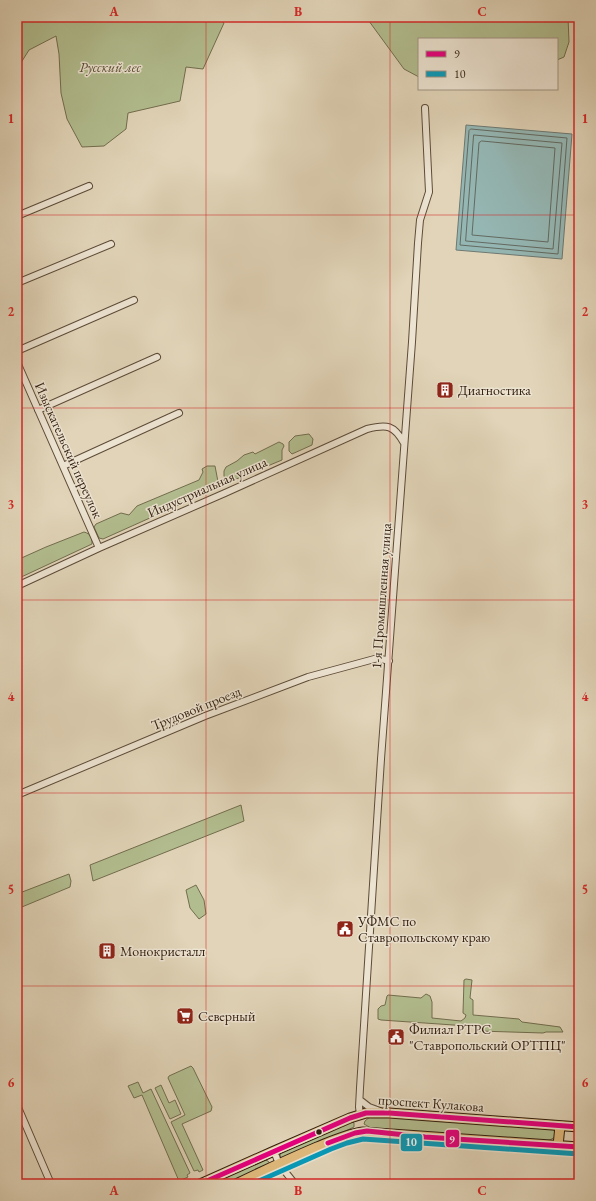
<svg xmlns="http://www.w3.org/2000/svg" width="596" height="1201" viewBox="0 0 596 1201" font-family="'EB Garamond',serif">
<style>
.green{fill:#b2bd8f;stroke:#726d4e}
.water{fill:#95b7b4;stroke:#6d7972}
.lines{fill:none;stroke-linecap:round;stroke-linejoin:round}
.shore{stroke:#636a61;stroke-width:1}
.street-casing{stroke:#5d4b38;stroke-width:8}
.primary-casing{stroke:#311d0e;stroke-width:11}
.street{stroke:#ece3d1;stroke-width:6}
.primary{stroke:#e0ba7c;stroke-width:9}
.bus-1-casing{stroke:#ece3d1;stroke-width:8}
.bus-2-casing{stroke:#ece3d1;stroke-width:8}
.bus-1{stroke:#e5007d;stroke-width:5}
.bus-2{stroke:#059bbb;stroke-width:5}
.grid{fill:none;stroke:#d62828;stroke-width:1;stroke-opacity:0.55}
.bus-dot{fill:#311d0e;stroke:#ece3d1;stroke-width:1.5}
.labels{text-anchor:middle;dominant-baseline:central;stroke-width:3;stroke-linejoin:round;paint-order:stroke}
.park-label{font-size:14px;font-style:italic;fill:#584d35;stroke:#ece3d1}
.poi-label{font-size:14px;fill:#311d0e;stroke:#ece3d1;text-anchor:start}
.street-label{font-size:14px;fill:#311d0e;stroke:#ece3d1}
.line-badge{stroke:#ece3d1;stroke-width:1.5}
.badge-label{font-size:11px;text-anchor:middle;font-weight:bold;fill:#fff}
.neatline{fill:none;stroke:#d62828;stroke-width:1.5}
.grid-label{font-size:13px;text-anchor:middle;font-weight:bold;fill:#d62828}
</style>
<rect width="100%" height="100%" fill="#e1d4b8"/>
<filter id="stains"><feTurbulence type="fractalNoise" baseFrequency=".005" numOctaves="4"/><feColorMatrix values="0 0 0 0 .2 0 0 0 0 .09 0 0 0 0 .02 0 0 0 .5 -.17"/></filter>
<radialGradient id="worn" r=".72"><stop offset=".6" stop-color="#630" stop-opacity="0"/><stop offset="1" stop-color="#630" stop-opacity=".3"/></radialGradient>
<path class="green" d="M17,17h199l8,6 -21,46 -17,-2 -6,34 -52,12 -2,16 -22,17 -22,1 -15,-28 -6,-26 -2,-39 -3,-18 -27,14 -12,19z
M366,17h202l1,25 -5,15 -7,3v-21h-138v38l-15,-8z
M309,434l4,5 -1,6 -20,9 -3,-3v-9l6,-6z
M279,442l4,2 1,2 -2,4v10l-53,22 -2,-1 -3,-5v-5l2,-4 11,-6 7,-6 9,-3 2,2z
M207,466h8l4,21 -116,52 -4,-1 -5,-11 2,-3 25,-11 8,2 8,-9 62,-26 4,-8 -1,-3z
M84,532c7,2 8,5 8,12l-75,35v-19l29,-13z
M241,805l3,16 -151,60 -3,-16z
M69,874l2,7 -1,6 -53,22v-15z
M196,885l8,15 2,14 -7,5 -9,-11 -4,-18z
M466,979l6,1 -2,18 3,2v15l46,4 3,3 38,5 3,5h-17l-3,1 -64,-2 -4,-3v-3h-2l-5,1 -87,-6 -3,-1v-10l3,-3 4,-1 2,-9 1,-1 33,3 5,-4 4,2 2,6v16l29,3 4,-3 1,-3 -3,-2 1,-33z
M191,1066l2,2 19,39 -1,4 -29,13 21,46 -4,2 -1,-2 -4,1 -23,-49 14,-7 -17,-37 1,-2z
M138,1082l5,11 8,-4 39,84 -3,2 1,2 -9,4 -37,-86 -8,3 -6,-12z
M161,1085l8,18 6,-3 6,14 -11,5 -15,-31z
M371,1116l19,1 163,12 2,3v5l-5,3 -5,1 -174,-13 -7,-4 1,-3z
M352,1121l2,2v4l-70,32 -3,-1 -1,-3 1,-3z
M265,1160l3,1 2,3 -2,3 -39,17h-18z"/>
<path class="water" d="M466,125l106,9 -10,125 -106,-9z"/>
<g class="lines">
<path class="shore" d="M471,129l96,9 -9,116 -98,-9 9,-114z
M474,135l88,8 -9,106 -87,-8z
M482,141l73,7 -7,94 -76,-7 7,-92z"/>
<g class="street-casing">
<path id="street" d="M17,216l72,-30
M17,283l94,-39
M17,351l117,-51
M17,362l82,186
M38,410l119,-53
M63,466l116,-53
M17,586l82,-38 126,-55 142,-64c20,-5 27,-4 37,14
M17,795l188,-79 103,-39 70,-19 11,3
M360,1100l9,7 11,4
M17,1105l34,79
M360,1115l-1,-8 1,-19 21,-329 31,-417 6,-99 2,-23 9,-28 -4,-84
M274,1151l5,13 16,20"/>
</g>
<g class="primary-casing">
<path id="primary" d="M558,1146l2,-20
M200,1184l74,-33 76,-33 16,-5h23l190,14
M236,1184c27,-13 53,-25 81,-37 15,-6 30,-13 46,-15l216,15"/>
</g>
<use href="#street" class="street"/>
<use href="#primary" class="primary"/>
<g class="bus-1-casing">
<path id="bus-1" d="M328,1143l27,-10 12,-2 58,6 154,10
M200,1184l150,-66 16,-5h23l190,14"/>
</g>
<g class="bus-2-casing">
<path id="bus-2" d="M252,1184l79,-35 16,-6 16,-4 216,15"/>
</g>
<use href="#bus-1" class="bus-1"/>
<use href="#bus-2" class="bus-2"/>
</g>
<path class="grid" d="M206,17v1167M390,17v1167M17,215h562M17,408h562M17,600h562M17,793h562M17,986h562"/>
<defs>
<g id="building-square" transform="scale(0.9)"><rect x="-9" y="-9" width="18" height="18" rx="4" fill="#8f2418" stroke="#ece3d1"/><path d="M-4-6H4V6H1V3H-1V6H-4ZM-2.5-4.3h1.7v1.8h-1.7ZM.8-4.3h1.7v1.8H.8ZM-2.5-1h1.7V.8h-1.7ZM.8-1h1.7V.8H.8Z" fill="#fff"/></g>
<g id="civic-square" transform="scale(0.9)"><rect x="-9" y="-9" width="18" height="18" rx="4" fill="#8f2418" stroke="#ece3d1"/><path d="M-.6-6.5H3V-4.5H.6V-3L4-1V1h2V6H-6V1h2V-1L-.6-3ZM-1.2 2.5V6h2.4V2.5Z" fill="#fff"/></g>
<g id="supermarket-square" transform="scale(0.9)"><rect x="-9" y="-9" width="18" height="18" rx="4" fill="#8f2418" stroke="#ece3d1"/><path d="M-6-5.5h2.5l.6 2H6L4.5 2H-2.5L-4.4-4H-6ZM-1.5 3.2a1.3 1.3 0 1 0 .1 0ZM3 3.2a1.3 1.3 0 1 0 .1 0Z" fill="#fff"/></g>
</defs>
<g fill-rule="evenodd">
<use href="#building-square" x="445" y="390"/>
<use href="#civic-square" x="345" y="929"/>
<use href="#building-square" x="107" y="951"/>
<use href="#supermarket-square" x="185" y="1016"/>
<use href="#civic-square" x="396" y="1037"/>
</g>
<circle class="bus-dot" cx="319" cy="1132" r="3.5"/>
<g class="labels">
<g class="park-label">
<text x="110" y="67">Русский лес</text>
</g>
<g class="poi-label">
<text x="458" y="390">Диагностика</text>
<text x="358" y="921">УФМС по<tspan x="358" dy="16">Ставропольскому краю</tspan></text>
<text x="120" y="951">Монокристалл</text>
<text x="198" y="1016">Северный</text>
<text x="409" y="1029">Филиал РТРС<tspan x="409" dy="16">"Ставропольский ОРТПЦ"</tspan></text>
</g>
<g class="street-label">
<text transform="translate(69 450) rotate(66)">Изыскательский переулок</text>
<text transform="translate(207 487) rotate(-24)">Индустриальная улица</text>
<text transform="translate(381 596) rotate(-86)">1-я Промышленная улица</text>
<text transform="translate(196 708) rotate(-22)">Трудовой проезд</text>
<text transform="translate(431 1103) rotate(4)">проспект Кулакова</text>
</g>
</g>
<g class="line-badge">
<rect x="445" y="1129" width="15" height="19" rx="4" fill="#e5007d"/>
<rect x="400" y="1133" width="23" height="19" rx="4" fill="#059bbb"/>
</g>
<g class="badge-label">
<text x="452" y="1143">9</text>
<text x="411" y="1146">10</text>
</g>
<rect width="596" height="1201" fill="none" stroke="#e1d4b8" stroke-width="44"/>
<rect x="418" y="38" width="140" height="52" fill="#ece3d1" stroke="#a19483"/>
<rect x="426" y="51" width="20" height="6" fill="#e5007d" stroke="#a19483"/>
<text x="454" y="58" font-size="12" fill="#311d0e">9</text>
<rect x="426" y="71" width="20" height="6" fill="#059bbb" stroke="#a19483"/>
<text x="454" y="78" font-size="12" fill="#311d0e">10</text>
<rect x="22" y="22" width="552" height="1157" class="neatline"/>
<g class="grid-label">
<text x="114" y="16">A</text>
<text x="298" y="16">B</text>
<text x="482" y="16">C</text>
<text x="11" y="123">1</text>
<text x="585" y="123">1</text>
<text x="11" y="316">2</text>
<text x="585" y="316">2</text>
<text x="11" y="509">3</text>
<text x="585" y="509">3</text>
<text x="11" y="701">4</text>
<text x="585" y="701">4</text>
<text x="11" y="894">5</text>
<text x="585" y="894">5</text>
<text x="11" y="1087">6</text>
<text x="585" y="1087">6</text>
<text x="114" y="1195">A</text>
<text x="298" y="1195">B</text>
<text x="482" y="1195">C</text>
</g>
<rect width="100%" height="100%" filter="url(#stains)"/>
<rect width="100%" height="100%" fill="url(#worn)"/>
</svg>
